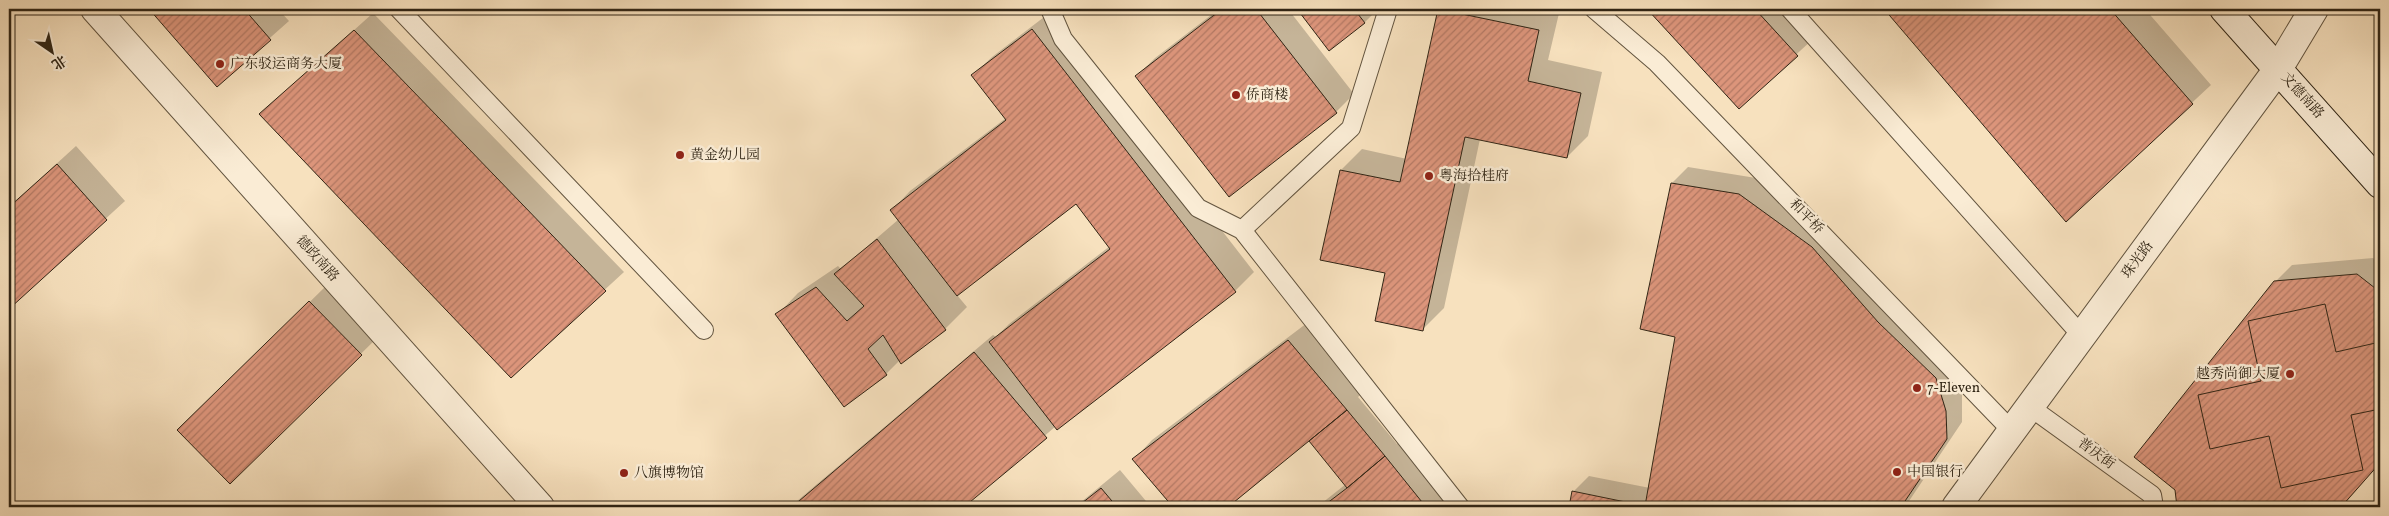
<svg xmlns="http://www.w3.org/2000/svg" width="2389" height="516" viewBox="0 0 2389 516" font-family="Vollkorn,'Noto Serif SC',serif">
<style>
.shadow{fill:#0003}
.building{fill:url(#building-hatch);stroke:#302515}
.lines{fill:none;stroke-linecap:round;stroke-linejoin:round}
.service-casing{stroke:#62543f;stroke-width:20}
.minor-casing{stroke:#62543f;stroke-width:30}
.tertiary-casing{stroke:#62543f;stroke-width:30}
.secondary-casing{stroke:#302515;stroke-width:30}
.service{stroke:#faecd5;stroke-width:18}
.minor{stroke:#faecd5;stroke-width:28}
.tertiary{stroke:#faecd5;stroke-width:28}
.secondary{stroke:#faecd5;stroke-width:28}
.poi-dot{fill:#8f2418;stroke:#faecd5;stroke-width:2}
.labels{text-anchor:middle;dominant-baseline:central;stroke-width:5;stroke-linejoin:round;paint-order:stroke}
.poi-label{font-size:14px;fill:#302515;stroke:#faecd5;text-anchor:start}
.street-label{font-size:14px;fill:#302515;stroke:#faecd5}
</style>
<defs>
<pattern id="building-hatch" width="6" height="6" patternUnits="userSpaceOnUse" patternTransform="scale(1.25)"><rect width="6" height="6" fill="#dc957b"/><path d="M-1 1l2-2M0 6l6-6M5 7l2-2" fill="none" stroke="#b37964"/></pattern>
</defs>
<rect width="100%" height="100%" fill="#f7e1be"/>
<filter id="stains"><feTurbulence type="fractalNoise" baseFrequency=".004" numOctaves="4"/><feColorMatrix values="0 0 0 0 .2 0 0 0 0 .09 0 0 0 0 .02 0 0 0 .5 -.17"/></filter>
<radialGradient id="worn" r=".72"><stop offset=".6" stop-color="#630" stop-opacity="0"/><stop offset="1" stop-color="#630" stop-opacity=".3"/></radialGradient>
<path class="shadow" d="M151,9h127l11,12 -72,64z
M1219,9h69l66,85 -18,18 -199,-36 18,-18z
M1299,9h79l-14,14 -35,26z
M1439,9h121l-12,51 54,12 -14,64 -21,21 -87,-18 -36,169 -21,21 -36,-57 -46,-102 21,-21 45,10z
M1648,9h137l28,30 -74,68z
M1886,9h259l66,76 -145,135z
M1052,11l202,261 -19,19 -178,137 -1,-2 -94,81h-172l203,-172 3,2 13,-13 101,-78 -33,-44 -120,93 10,12 -22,22 -45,31 -14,14 -42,31 -67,-90 21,-22 40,-27 3,3 58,-50 -7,-9 18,-19 96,-73 -33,-43 19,-18z
M373,13l251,259 -113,104 -250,-262z
M76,146l49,55 -116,106v-100z
M1688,167l68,11 72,54 124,130 10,32v28l-57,85h-335l3,-15 16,-16 61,12 27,-152 -5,-153z
M2373,258l7,6v199l-38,44h-164l-2,-17 99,-208 17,-17z
M326,286l51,52 -147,144 -51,-52z
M1307,323l58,68 -7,6 39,47 7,-6 55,69h-142l29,-23 -37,-45 -83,68h-51l-41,-48 18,-19z
M1120,470l31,37h-76z"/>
<path class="building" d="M149,9h95l27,31 -54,47z
M1222,9h34l81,104 -108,84 -94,-121z
M1297,9h57l11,14 -36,28z
M1438,9l101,21 -11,51 53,12 -14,65 -102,-21 -42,194 -48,-10 10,-48 -65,-13 20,-90 60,12z
M1647,9h108l43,47 -59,53z
M1884,9h226l83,95 -127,118z
M1032,29l204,263 -179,138 -68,-88 121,-93 -34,-45 -119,92 -67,-86 116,-90 -35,-45z
M354,30l252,261 -95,87 -252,-264z
M57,164l50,56 -98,89v-102z
M1671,183l68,11 73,53 66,75 58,56 10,33 1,28 -46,68h-332l3,-16 73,15 30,-169 -35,-8z
M877,239l69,91 -45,34 -18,-29 -15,14 19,26 -43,32 -69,-93 41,-27 31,34 17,-15 -30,-32z
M2357,274l23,18v171l-39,44h-164l-2,-17 -41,-33 140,-176z
M309,301l53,54 -132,129 -53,-54z
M2325,304l11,48 44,-10v67l-29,6 12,55 -82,18 -12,-52 -59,13 -12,-54 63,-14 -13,-60z
M1288,340l59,70 -119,97h-55l-41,-48z
M974,352l73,86 -83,69h-172z
M1347,410l38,46 -38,32 -38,-47z
M1385,456l41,51h-104l25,-19z
M1101,488l16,19h-40z"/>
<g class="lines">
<g class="service-casing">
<path id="service" d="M399,9l305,321
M1050,9l13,30 135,169 44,22 218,277
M1594,9l63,54 355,368
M1790,9l292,327
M1242,230l109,-102 37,-119
M2030,407l122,88 2,12"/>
</g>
<g class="minor-casing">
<path id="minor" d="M1956,507l322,-438 36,-60"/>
</g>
<g class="tertiary-casing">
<path id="tertiary" d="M95,9l445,498"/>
</g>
<g class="secondary-casing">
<path id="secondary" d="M2224,9l156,175"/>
</g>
<use href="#service" class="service"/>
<use href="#minor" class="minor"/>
<use href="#tertiary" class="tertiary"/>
<use href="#secondary" class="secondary"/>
</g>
<g class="poi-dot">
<circle cx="220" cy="64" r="5"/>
<circle cx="1236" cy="95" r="5"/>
<circle cx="680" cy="155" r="5"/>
<circle cx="1429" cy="176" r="5"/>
<circle cx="2290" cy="374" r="5"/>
<circle cx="1917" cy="388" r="5"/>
<circle cx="1897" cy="472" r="5"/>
<circle cx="624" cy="473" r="5"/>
</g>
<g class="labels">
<g class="poi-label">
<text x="230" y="64">广东驳运商务大厦</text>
<text x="1246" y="95">侨商楼</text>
<text x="690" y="155">黄金幼儿园</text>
<text x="1439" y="176">粤海拾桂府</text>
<text x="2280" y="374" text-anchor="end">越秀尚御大厦</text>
<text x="1927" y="388">7-Eleven</text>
<text x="1907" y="472">中国银行</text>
<text x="634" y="473">八旗博物馆</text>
</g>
<g class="street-label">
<text transform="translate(2302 96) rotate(48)">文德南路</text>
<text transform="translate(1806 217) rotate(46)">和平桥</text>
<text transform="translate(317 259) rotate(48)">德政南路</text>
<text transform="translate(2138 260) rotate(-54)">珠光路</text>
<text transform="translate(2096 454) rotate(36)">普庆街</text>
</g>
</g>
<rect width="2389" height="516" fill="none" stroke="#f7e1be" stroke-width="30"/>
<rect x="10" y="10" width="2369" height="496" fill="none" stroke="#302515" stroke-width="2.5"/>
<rect x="15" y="15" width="2359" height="486" fill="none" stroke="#302515"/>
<g transform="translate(52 52) rotate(146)" stroke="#faecd5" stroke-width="4" paint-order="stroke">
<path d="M0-4L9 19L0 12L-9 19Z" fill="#302515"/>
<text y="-8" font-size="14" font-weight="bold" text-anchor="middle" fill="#302515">北</text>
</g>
<rect width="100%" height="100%" filter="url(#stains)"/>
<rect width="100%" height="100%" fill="url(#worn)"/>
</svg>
